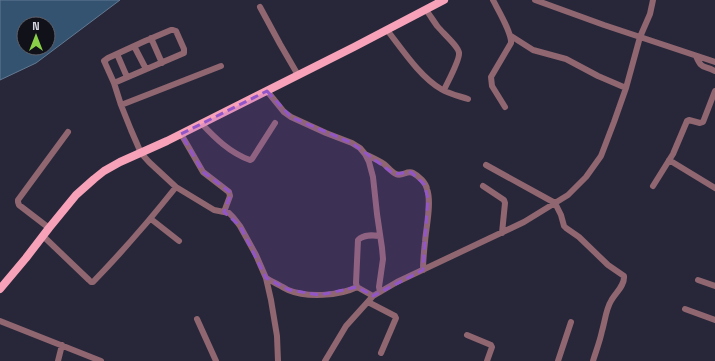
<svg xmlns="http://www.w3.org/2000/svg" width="715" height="361" viewBox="0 0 715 361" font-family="'Space Grotesk',sans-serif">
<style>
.water{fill:#335371;stroke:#647a93;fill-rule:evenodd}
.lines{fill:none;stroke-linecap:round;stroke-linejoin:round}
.minor{stroke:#906671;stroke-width:6}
.major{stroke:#f7a2b9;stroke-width:8}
.marked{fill:#9256c8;fill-opacity:0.2;stroke:#9256c8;stroke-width:3;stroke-dasharray:8 5;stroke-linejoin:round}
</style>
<rect width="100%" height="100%" fill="#282739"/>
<path class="water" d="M0,0h120l-84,63 -36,17zM24,24h24v24h-24z"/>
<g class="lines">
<path class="minor" d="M493,0c5,10 19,33 18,43l-20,34 1,9 13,21
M535,0l69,25 111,37
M260,7l20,37 18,31
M426,10c4,5 8,12 12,17 5,6 21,20 21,26 1,7 -12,30 -15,37
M387,30c15,19 33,47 54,59 8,5 18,7 27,10
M511,36l22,14 33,9 32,17 28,12
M151,38l11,25
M134,46l12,23
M117,54l10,23
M696,56c6,14 7,9 19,15
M114,83l70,-30v-4l-8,-18 -3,-1h-2l-26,11 -37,17 -4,3 1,2 9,20 7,22 10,25 10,23 8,9 27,25 38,23 15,3 4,4 7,9 16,29 10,23 5,22 6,36 1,25
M267,91l17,21 7,5 35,16 26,10 8,5 5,6 4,8 4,15 4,37 5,34 1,11 -4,28 1,5
M121,105l100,-39
M201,123c14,15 29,30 49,37l2,-1 23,-36
M181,134l22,38 26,20 1,4 -6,16
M365,154c6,3 13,6 19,10 4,3 7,8 12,10 6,3 11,-4 17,-1 6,3 13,10 14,16 5,13 -1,39 -2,53 -1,9 -2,19 -2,28
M669,160l46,28
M486,165l69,38 6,12 3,11 2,2 13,9 29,28 16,11c1,10 -9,17 -13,25 -5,8 -6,20 -9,30 -2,10 -6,20 -9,30
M483,186l21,14 1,3 -3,30
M653,186l20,-32 14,-33 2,-1 11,3 3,-1 12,-31
M151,219l28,22
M49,228l-30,-23 -1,-3v-2l11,-15 39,-53
M43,236l46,44 2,2h2c29,-30 57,-62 83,-95
M266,278c7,4 15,8 22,12 19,8 51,6 69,-3
M698,280l17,6
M373,296l-16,-9 -1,-4 2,-43c6,-6 15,-5 22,-4
M368,302l27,14 1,2 -15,35
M685,309l30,11
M197,319l19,42
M0,321l101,40
M467,335l24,10 1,2 -5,14
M58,361l4,-16
M325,361l21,-35 27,-30 24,-14 127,-60 44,-27 18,-18 15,-21 13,-34 12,-34 14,-51 10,-23 3,-14
M558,361l13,-39"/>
<path class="major" d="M0,289l26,-31 23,-30 27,-33 18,-16 10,-8 16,-9 47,-21 187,-94 90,-47"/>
</g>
<path class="marked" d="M267,91l24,26 61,26 42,31 17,-2 13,12 4,14 -5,72 -50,26 -16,-9 -37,8 -31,-5 -23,-12 -26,-52 -16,-14 7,-19 -28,-21 -22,-38z"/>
<g transform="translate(36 36)"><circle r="19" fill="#111119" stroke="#606069"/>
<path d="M0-3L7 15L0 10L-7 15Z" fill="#89cf48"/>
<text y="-6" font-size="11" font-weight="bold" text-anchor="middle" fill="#d6d6e2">N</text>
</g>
</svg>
